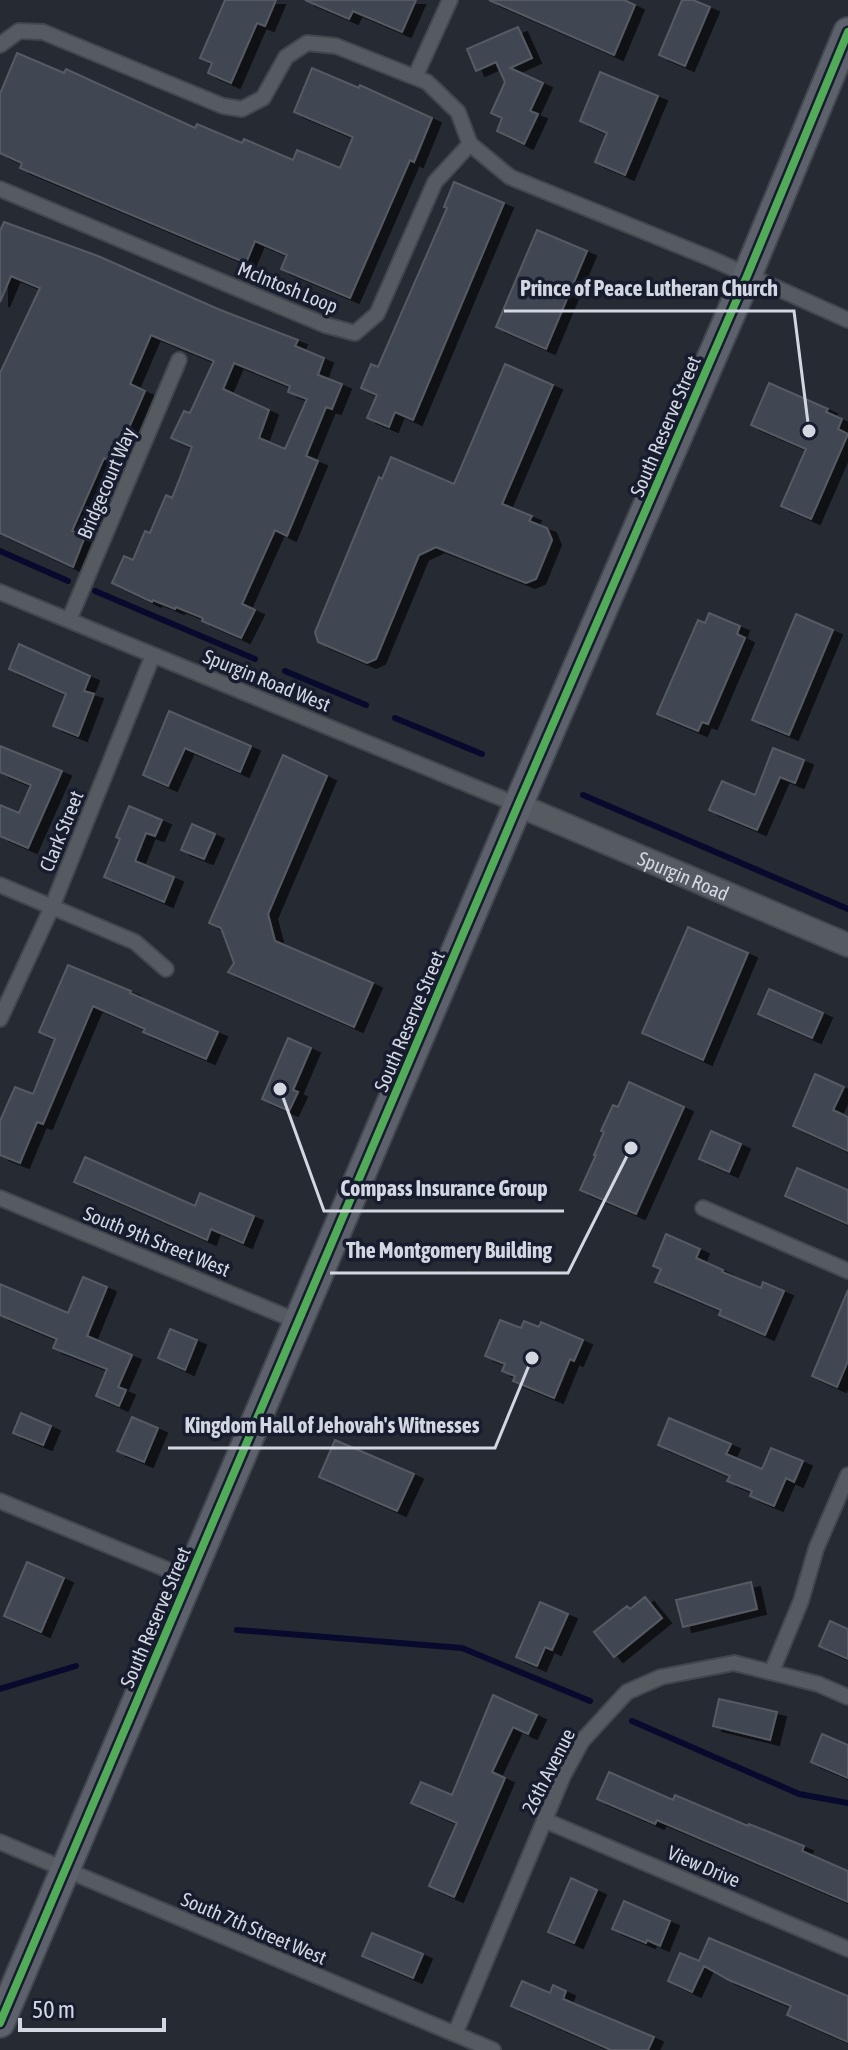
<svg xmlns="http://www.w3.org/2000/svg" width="848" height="2050" viewBox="0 0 848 2050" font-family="'Asap Condensed',sans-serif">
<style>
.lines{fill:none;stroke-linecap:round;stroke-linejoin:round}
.stream{stroke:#070a2d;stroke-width:6}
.building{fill:#414652;stroke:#565a62;stroke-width:2;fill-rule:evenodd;filter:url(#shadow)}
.street-casing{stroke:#42464e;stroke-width:18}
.secondary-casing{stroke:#42464e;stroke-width:26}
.highway-casing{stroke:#42464e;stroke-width:32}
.street{stroke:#565a61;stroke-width:14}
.secondary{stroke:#565a61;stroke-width:22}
.highway{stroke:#5d616c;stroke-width:28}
.cycleway-casing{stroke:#171d2e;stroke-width:13}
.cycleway{stroke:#51ab58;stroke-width:8}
.labels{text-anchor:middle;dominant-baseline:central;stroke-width:7;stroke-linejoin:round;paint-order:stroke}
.street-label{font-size:20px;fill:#d2d7e2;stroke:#171d2e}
.leader{fill:none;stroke:#d2d7e2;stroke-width:3}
.callout-dot{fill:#d2d7e2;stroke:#171d2e;stroke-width:3}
.callout-label{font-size:22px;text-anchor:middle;font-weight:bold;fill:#d2d7e2;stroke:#171d2e;stroke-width:7;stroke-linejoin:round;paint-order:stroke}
</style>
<defs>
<filter id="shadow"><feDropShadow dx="9" dy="5" stdDeviation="0" flood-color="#0009"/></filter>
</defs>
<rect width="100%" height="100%" fill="#262a33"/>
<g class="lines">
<path class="stream" d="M0,551l68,30
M95,591l160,68
M285,671l81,34
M395,718l87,36
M583,795l265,114
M237,1630l225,18 128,53
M0,1689l76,-23
M632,1721l167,73 49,9"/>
</g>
<path class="building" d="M225,0h51l-11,26 -8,-3 -26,60 -23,-10 4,-10 -12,-5z
M305,0h111l-14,32 -49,-21 -4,8z
M489,0h135l11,5 -21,50z
M682,0h11l17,7 -25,59 -26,-11z
M518,27l14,31 -22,10 33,15 -13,28 8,3 -14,30 -27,-13 5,-13 -11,-5 14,-31 -9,-20 -20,9 -9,-22z
M17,53l47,20 2,-4 129,59 2,-4 45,19 2,-4 49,21 4,-10 43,18 13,-31 -59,-25 18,-44 47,20 1,-3 72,33 -18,44 -4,-2 -60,138 -69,-29 6,-14 -32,-14 -9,22 -226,-95 2,-5 -22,-10v-59z
M600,72l58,24 -33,79 -30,-13 12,-29 -27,-12z
M454,182l50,21 -91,217 -18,-8 -6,15 -22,-9 10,-23 -16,-7 10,-24 7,3 69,-159 -3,-1z
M4,222l94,34 120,53 80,31 -3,6 29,12 -6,17 24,9 -10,25 -6,-2 -20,49 12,5 -31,75 -12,-6 -33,74 13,6 -14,28 -39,-17 1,-3 -27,-11 -1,2 -22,-9 -1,2 -40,-19 12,-27 9,4 12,-29 5,2 16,-38 6,3 20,-51 -21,-9 13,-27 6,2 24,-52 -63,-26 -21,49 15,7 -31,71 -10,-4 -32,73 13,5 -12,31 -73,-34v-160l40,-85 -29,-12 -11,26v-71zM234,363l56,23 -2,6 19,7 -22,50 -26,-11 10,-28 -46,-21z
M537,230l50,21 -41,98 -50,-22z
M505,364l48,21 -51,119 30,12 -3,5 18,7 5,12 -16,39 -10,4 -90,-36 -17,8 -43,104 -9,4 -49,-21 -3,-10 64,-155 3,2 9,-22 63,27z
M769,383l59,26 -2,3 16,7 -4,10 10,5 -37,85 -30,-13 25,-57 -55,-24z
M709,613l31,13 -3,8 8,4 -37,86 -6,-2 -4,9 -41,-17 41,-94 7,3z
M796,614l37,16 -44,105 -37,-15z
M19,644l71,32 -6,15 10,3 -16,42 -25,-10 13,-32 -57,-25z
M169,711l82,35 -11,26 -55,-24 -17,38 -25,-11z
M0,746l62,25 -34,77 -28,-12v-31l19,8 12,-28 -31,-13z
M773,748l31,12 -9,23 -15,-6 -23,53 -48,-20 13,-29 33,14z
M283,755l44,21 -59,138 7,27 98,42 -19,44 -126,-55 6,-9 -13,-35 -12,-5z
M129,806l33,14 -7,16 -9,-3 -11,28 39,16 -10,25 -60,-25 16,-38 -4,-2z
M192,824l23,10 -11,25 -23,-9z
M688,927l60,26 -45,107 -61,-27z
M68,965l63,26 -1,2 88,39 -12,27 -63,-27 2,-3 -52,-23 -50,118 -6,-2 -17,41 -20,-8v-34l15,-34 18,7 22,-55 -16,-7z
M769,989l54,24 -11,25 -54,-24z
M288,1038l23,10 -18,42 5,2 -9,19 -27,-12z
M815,1074l29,13 -11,23 15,7v34l-55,-25z
M629,1082l55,25 -48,107 -56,-24 16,-35h-2l10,-23 -3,-1 12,-26 5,2z
M711,1131l30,13 -12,28 -30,-13z
M85,1157l110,49 5,-13 54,23 -11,27 -32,-14 -4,11 -133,-58z
M797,1168l51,22v34l-63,-28z
M666,1234l34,15 -4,9 27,12 -1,2 39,16 2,-6 21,9 -19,44 -46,-20 2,-5 -66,-28 6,-13 -8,-3z
M83,1277l24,10 -20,49 45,19 -14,32 8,3 -7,16 -23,-10 11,-27 -54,-21 4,-9 -57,-24v-31l68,29z
M848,1290v71l-11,26 -25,-11z
M500,1320l21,8 3,-7 15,6 2,-5 42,18 -9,21 -4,-2 -16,39 -41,-17 2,-5 -13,-5 3,-7 -20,-8z
M170,1329l27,11 -12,30 -27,-12z
M21,1413l30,13 -8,19 -30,-12z
M132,1417l26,11 -14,34 -27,-11z
M669,1418l62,26 -5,10 36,15 9,-21 32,13 -9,21 -8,-4 -12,28 -24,-10 2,-5 -25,-10 3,-5 -72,-31z
M335,1440l79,34 -17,37 -78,-34z
M27,1562l37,16 -23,54 -37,-16z
M751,1582l6,27 -74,18 -7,-27z
M645,1597l17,21 -48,39 -20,-25 33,-26 3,3z
M540,1602l28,12 -16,36 -7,-3 -8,19 -21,-9z
M830,1621l18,8v30l-29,-13z
M493,1695l44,20 -9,19 -15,-7 -21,45 13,6 -51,119 -25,-11 28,-63 -46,-20 10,-21 31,13z
M719,1699l58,13 -7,28 -57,-14z
M822,1734l26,11v33l-37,-16z
M609,1772l64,28 2,-5 73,31 1,-2 55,22 -2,5 46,20v31l-191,-82 -2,4 -58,-25z
M571,1878l26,12 -23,53 -26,-11z
M624,1901l46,20 -10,25 -13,-6 -1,3 -34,-14z
M372,1933l51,21 -10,24 -51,-22z
M709,1938l139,58v46l-61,-27 4,-9 -62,-26 -25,-14 -12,26 -24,-11 12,-28 19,8z
M522,1981l28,12 3,-8 13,6 -3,8 91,38 -6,13h-37l-100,-44z"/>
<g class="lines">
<g class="street-casing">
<path id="street" d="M0,45l19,-14 24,1 180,74 19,3 21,-11 23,-41 21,-14 29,3 91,36 31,30 12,32
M415,77l35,-77
M0,189l325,136 30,8 22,-19 58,-132 35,-38 40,33 202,82 136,61
M0,592l518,213
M69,620l110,-260
M0,885l135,57 31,27
M0,1019l52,-112 101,-252
M0,1198l299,124
M703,1208l145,63
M0,1501l190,78
M772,1671l29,-70 15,-52 32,-74
M544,1820l304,129
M0,1842l493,208
M455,2034l108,-258 19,-35 45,-49 34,-15 73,-14 84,21 30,13"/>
</g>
<g class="secondary-casing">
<g id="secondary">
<path id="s1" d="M518,805l330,140"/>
</g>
</g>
<g class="highway-casing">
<path id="highway" d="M0,2023l518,-1218 229,-529 101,-244"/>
</g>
<use href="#street" class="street"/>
<use href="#secondary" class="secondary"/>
<use href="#highway" class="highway"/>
<g class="cycleway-casing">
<path id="cycleway" d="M0,2023l518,-1218 229,-529 101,-244"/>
</g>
<use href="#cycleway" class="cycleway"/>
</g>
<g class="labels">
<g class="street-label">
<text transform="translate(288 287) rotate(22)">McIntosh Loop</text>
<text transform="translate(665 426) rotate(-67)">South Reserve Street</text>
<text transform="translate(106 483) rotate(-67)">Bridgecourt Way</text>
<text transform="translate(267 680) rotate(22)">Spurgin Road West</text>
<text transform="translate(61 831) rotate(-68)">Clark Street</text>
<text stroke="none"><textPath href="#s1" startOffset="180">Spurgin Road</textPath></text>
<text transform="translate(409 1021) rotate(-67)">South Reserve Street</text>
<text transform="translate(157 1241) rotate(22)">South 9th Street West</text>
<text transform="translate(155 1617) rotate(-67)">South Reserve Street</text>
<text transform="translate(548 1771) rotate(-63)">26th Avenue</text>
<text transform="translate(704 1866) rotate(23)">View Drive</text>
<text transform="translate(254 1928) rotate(23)">South 7th Street West</text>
</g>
</g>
<path class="leader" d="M809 431L794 311H504M280 1089L324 1211H564M631 1148L568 1273H330M532 1358L495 1448H168"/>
<g class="callout-dot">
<circle cx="809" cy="431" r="8"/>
<circle cx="280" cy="1089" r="8"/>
<circle cx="631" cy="1148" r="8"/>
<circle cx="532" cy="1358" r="8"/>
</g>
<g class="callout-label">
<text x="649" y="296">Prince of Peace Lutheran Church</text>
<text x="444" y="1196">Compass Insurance Group</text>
<text x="449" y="1258">The Montgomery Building</text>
<text x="332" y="1433">Kingdom Hall of Jehovah's Witnesses</text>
</g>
<path d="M20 2018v12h144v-12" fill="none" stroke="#d2d7e2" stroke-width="4"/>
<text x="32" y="2018" font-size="24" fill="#d2d7e2" stroke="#171d2e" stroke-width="6" paint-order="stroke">50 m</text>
</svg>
